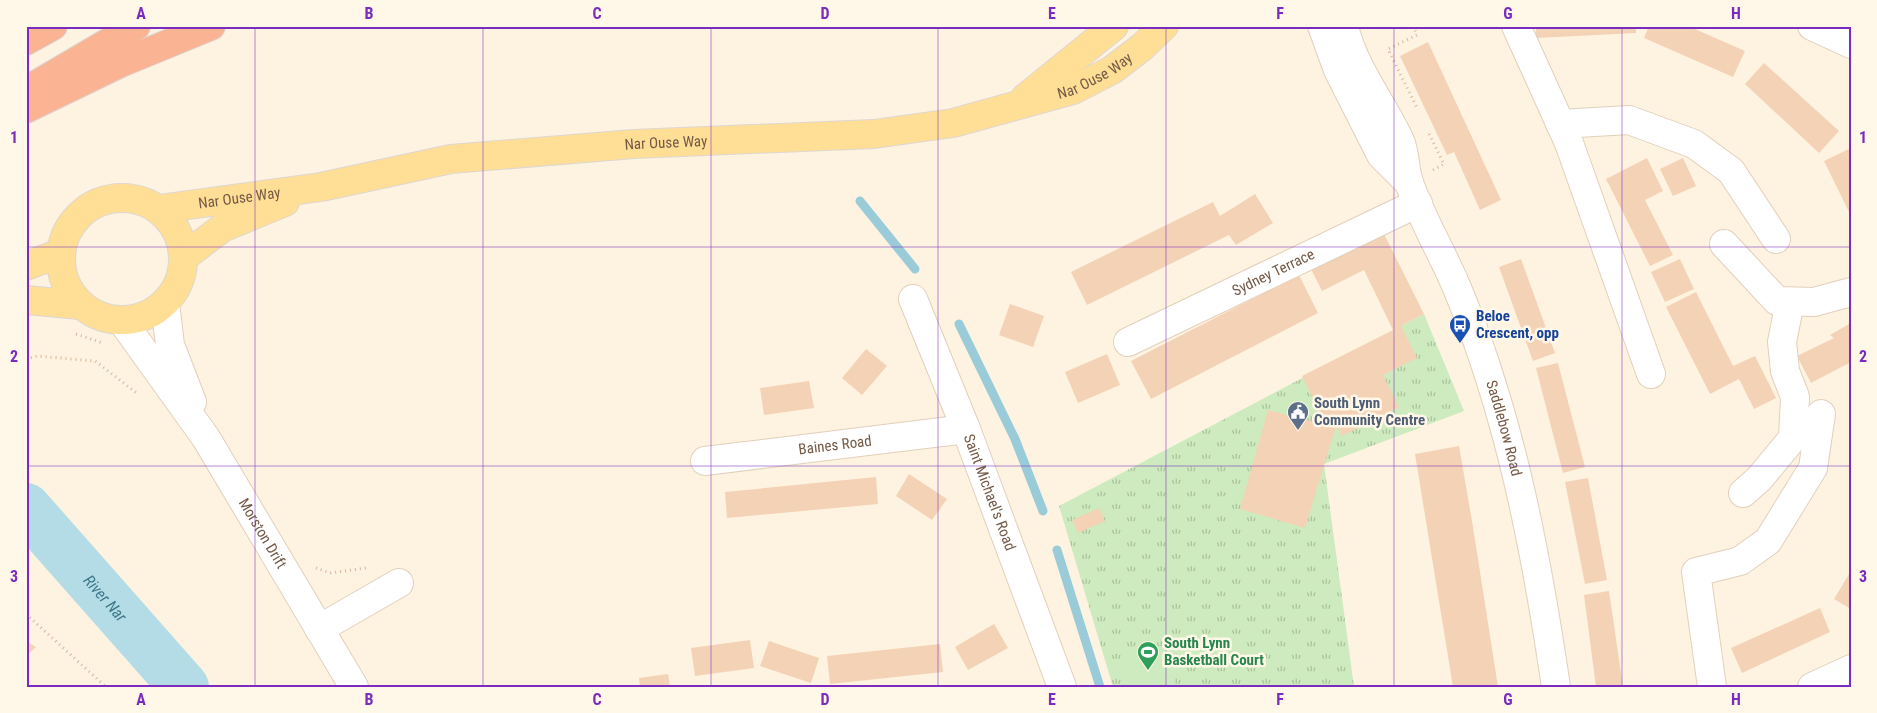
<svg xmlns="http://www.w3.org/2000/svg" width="1877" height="713" viewBox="0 0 1877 713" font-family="'Roboto Condensed',sans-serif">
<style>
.park{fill:url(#park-tufts)}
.pitch{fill:#cdebbe}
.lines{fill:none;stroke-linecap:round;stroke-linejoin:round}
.stream{stroke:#9acbd9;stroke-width:9}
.river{stroke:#b4dce7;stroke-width:50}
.building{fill:#f4d2b6}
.minor-casing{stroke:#e1d0bb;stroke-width:30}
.major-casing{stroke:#ded7d3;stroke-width:30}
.highway-casing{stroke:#ded7d3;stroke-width:30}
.path{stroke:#d8b69a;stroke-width:3;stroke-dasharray:1 4;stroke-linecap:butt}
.minor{stroke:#fff;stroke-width:28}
.major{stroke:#ffde95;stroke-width:28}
.highway{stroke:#fab493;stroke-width:28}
.grid{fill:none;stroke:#7b2cbf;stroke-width:1;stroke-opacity:0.55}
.labels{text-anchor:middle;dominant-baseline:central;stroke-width:5;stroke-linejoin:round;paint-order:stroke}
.street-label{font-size:15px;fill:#745946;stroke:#fff7e7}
.transit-label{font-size:15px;font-weight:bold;fill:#164399;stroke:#fff7e7;text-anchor:start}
.service-label{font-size:15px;font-weight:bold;fill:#4e5e75;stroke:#fff7e7;text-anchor:start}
.leisure-label{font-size:15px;font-weight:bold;fill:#27864d;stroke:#fff7e7;text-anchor:start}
.water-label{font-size:16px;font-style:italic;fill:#3f7989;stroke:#fff7e7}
.neatline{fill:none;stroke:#7b2cbf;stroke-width:2}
.grid-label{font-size:16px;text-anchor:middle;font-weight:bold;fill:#7b2cbf}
</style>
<defs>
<pattern id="park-tufts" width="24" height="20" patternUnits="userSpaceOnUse" patternTransform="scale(1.25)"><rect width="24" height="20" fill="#cdebbe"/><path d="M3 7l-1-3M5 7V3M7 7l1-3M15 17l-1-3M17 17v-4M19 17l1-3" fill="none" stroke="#abc19c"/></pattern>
</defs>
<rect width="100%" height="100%" fill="#fdf3e0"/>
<path class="park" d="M1424,314l40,97 -140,53 30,223h-241l-54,-181z"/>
<path class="pitch" d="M1166,647l9,40h-45l-9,-32z"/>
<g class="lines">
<path class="stream" d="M860,201l55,68
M959,324l56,115 28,72
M1057,550l43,137"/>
<path class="river" id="s1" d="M26,508l158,179"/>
</g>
<path class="building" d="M1536,26h100v7l-100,5z
M1649,26h39l57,25 -12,26 -89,-39z
M1428,42l73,158 -21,10 -26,-58 -7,3 -47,-99z
M1764,63l75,68 -20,22 -74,-69z
M1851,148v68l-27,-55z
M1647,158l16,33 -18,9 28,55 -23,11 -44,-87z
M1683,158l13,28 -23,10 -13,-27z
M1255,194l18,29 -37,22 -7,-10 -142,70 -16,-33 142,-70 7,14z
M1384,234l40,80 -23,12 16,32 -34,17 16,32 -57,29 -6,-10 -31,102 -65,-19 28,-99 46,12 4,-13 -16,-33 91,-46 -29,-60 -42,21 -11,-22z
M1521,259l34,94 -22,8 -34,-94z
M1680,259l14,30 -29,13 -14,-30z
M1299,275l19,38 -167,86 -20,-38z
M1696,292l37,74 22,-10 21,42 -22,11 -15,-30 -29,15 -44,-87z
M1010,304l34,12 -11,31 -34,-12z
M1851,323v39l-40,21 -14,-27 37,-18 -4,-3z
M866,349l21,17 -25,29 -20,-17z
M1107,354l13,31 -42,18 -13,-31z
M1558,363l27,104 -22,6 -27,-105z
M809,381l5,27 -50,7 -4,-27z
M1459,446l13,75 26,166h-45l-38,-233z
M909,474l38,25 -15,21 -36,-24z
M876,477l2,27 -151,14 -2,-26z
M1588,478l19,102 -22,4 -20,-102z
M1099,508l6,13 -27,12 -6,-13z
M1851,571v38l-17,-10z
M1609,591l14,96h-27l-12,-92z
M1820,608l10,24 -88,41 -11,-25z
M994,624l14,24 -40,22 -13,-23z
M750,640l4,28 -59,8 -4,-28z
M26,641l10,6 -10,9z
M769,641l50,17 -8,25 -51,-17z
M940,644l3,28 -113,12 -3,-28z
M668,674l2,13h-30l-1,-9z"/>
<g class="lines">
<g class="minor-casing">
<g id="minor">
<path d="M1322,26l16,44 43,85 27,27"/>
<path id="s2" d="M1344,26c9,41 39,78 56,115 6,13 4,28 9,41 11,34 34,72 48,106 53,127 79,263 99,399"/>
<path d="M1516,26l53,117 82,231"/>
<path d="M1812,26l39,18"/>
<path d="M1560,124l69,-4 65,24 37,27 45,68"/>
<path d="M1724,244l53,57 37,1 37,-10"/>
<path id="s3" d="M913,299l53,130 96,258"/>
<path d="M165,303l5,42 22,57"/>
<path id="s4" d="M122,321l84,117 148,249"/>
<path id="s5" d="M1128,342l290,-139"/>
<path id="s6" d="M705,461l261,-32"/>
<path d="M1743,493l16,-14 34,-41 2,-41 -10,-26 -3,-29 8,-40"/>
<path d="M319,629l80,-46"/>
<path d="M1712,687l-16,-115 44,-11 28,-20 45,-73 8,-54"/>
<path d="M1812,687l39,-18"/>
</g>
</g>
<g class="major-casing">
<g id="major">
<path d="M1025,98l89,-72"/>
<circle cx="122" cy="259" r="61"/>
<path id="s7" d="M159,209l162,-22 130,-28 183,-15 240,-10 79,-11 120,-33 39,-20 30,-23 22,-21"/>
<path d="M184,257l38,-29 63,-26"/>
<path d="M26,266l34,-13"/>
<path d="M26,300l54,5"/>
</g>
</g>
<g class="highway-casing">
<path id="highway" d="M26,41l27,-15
M27,90l109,-64
M26,109l95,-46 90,-37"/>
</g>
<path class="path" d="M1413,26l4,9 -29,14 29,59
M1429,134l15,30 -11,6
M76,334l27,9
M26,359l11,-3 58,5 43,33
M316,568l14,5 36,-5
M26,614l80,73"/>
<use href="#minor" class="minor"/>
<use href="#major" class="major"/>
<use href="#highway" class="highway"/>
</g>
<path class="grid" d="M255,26v661M483,26v661M711,26v661M938,26v661M1166,26v661M1394,26v661M1622,26v661M26,247h1825M26,466h1825"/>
<defs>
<g id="bus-pin" transform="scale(1.125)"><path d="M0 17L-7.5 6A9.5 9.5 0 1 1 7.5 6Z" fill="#1a4fb4" stroke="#fff7e7"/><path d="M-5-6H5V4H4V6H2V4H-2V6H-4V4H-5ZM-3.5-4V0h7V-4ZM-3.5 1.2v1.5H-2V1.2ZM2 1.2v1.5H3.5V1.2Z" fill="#fff"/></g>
<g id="civic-pin" transform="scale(1.125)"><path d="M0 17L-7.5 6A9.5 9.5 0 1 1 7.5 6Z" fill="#5c6f8a" stroke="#fff7e7"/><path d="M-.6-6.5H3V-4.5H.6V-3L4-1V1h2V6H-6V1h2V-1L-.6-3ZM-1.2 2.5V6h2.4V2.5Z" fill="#fff"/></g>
<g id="stadium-pin" transform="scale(1.125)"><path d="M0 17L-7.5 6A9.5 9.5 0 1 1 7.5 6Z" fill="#2e9e5b" stroke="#fff7e7"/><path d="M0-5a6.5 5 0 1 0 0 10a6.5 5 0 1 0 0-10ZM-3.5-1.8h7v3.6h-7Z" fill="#fff"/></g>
</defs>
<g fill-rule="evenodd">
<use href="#bus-pin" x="1460" y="325"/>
<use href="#civic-pin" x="1298" y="412"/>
<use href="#stadium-pin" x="1148" y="652"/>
</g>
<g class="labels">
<g class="street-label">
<text stroke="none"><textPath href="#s7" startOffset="950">Nar Ouse Way</textPath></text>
<text stroke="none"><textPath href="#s7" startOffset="512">Nar Ouse Way</textPath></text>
<text stroke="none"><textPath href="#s7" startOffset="81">Nar Ouse Way</textPath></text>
<text stroke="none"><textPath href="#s5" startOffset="161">Sydney Terrace</textPath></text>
<text stroke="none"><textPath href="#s2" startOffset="435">Saddlebow Road</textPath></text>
<text stroke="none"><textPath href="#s6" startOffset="131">Baines Road</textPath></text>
<text stroke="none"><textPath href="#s3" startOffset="208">Saint Michael's Road</textPath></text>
<text stroke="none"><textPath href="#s4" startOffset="255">Morston Drift</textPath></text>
</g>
<g class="transit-label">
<text x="1476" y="316">Beloe<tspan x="1476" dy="17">Crescent, opp</tspan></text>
</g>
<g class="service-label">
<text x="1314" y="403">South Lynn<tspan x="1314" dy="17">Community Centre</tspan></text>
</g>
<g class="leisure-label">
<text x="1164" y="643">South Lynn<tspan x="1164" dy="17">Basketball Court</tspan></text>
</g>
<g class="water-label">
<text stroke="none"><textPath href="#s1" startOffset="120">River Nar</textPath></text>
</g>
</g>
<rect width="1877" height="713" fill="none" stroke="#fff7e7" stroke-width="55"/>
<rect x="28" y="28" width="1822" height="658" class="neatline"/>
<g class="grid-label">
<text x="141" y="19">A</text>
<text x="369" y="19">B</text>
<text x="597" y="19">C</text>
<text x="825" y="19">D</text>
<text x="1052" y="19">E</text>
<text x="1280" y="19">F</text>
<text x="1508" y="19">G</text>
<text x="1736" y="19">H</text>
<text x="14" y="143">1</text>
<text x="1863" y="143">1</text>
<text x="14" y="362">2</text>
<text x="1863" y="362">2</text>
<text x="14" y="582">3</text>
<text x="1863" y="582">3</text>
<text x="141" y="705">A</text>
<text x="369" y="705">B</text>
<text x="597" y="705">C</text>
<text x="825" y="705">D</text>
<text x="1052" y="705">E</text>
<text x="1280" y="705">F</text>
<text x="1508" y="705">G</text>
<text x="1736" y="705">H</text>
</g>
</svg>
